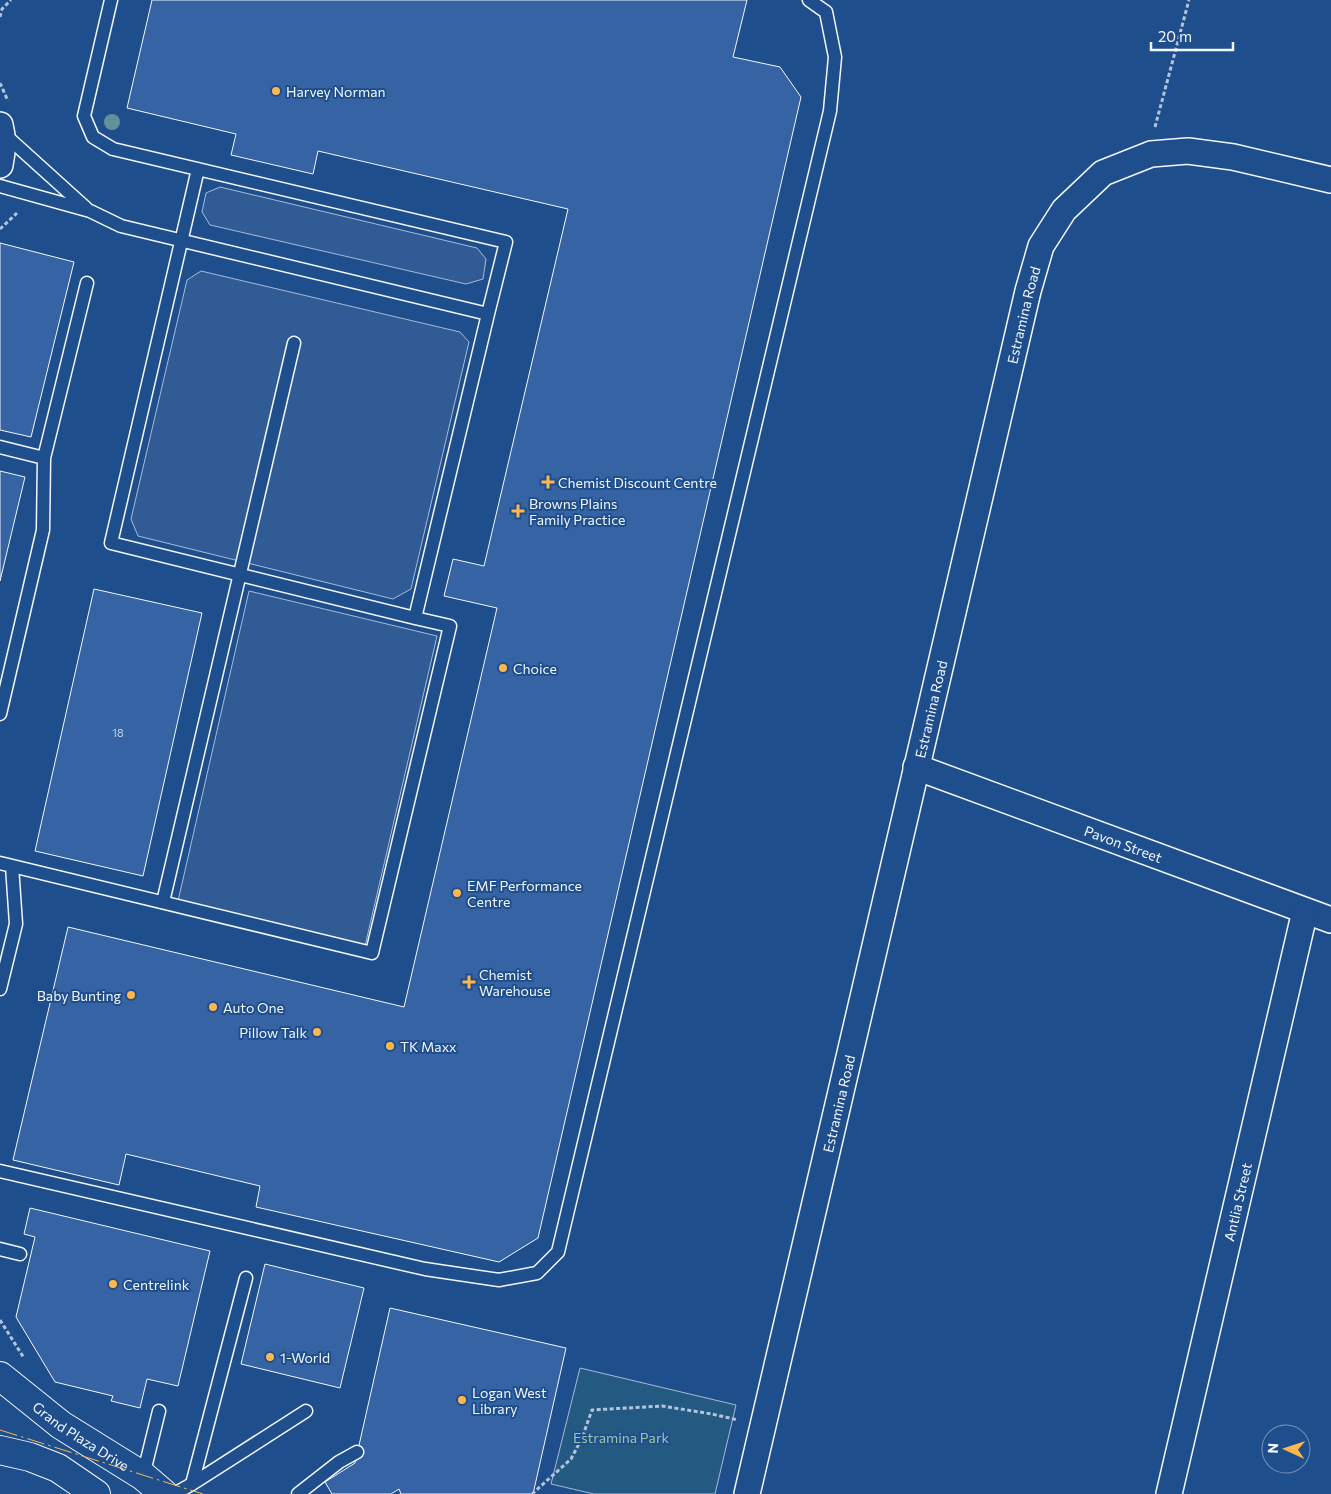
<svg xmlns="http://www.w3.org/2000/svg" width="1331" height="1494" viewBox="0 0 1331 1494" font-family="Commissioner,sans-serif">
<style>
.green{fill:#245a82;stroke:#a8bbd7}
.parking{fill:#305b95;stroke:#a8bbd7}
.building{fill:#3563a3;stroke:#f2f6ff}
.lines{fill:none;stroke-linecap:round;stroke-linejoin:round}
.service-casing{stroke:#f2f6ff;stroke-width:15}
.minor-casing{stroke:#f2f6ff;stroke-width:28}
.tertiary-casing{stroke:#f2f6ff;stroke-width:30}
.path{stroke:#b3c4dc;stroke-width:3;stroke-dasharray:4 2.5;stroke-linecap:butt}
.service{stroke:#1f4e8c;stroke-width:12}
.minor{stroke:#1f4e8c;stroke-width:25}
.tertiary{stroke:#1f4e8c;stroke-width:28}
.power{stroke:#ffb74d;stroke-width:1;stroke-dasharray:18 4 2.5 4;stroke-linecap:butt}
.tree{fill:#61919a}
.poi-dot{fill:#ffb74d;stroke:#1f4e8c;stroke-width:2}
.labels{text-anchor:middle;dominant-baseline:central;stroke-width:4;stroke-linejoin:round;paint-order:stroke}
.number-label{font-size:11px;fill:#c3d1e8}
.poi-label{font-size:14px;fill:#f2f6ff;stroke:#1f4e8c;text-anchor:start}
.street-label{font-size:14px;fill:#f2f6ff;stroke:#1f4e8c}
.park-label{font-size:14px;fill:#97c8a6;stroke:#1f4e8c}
</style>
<rect width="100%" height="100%" fill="#1f4e8c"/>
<path class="green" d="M580,1368l156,37 -21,89h-121l-43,-10z"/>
<path class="parking" d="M220,187l257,61 9,11 -3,20 -17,5 -256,-59 -8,-13 4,-19z
M201,271l259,61 9,10 -58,247 -18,10 -255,-63 -7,-17 56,-239z
M249,591l188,45 -72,310 -187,-45z"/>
<path class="building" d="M152,0h595l-14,57 47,10 21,30 -263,1141 -39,24 -243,-55 4,-21 -134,-32 -7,31 -106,-25 55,-233 336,80 93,-399 -53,-12 9,-37 31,7 84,-357 -250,-58 -5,23 -82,-19 5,-21 -109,-26z
M0,243l74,19 -43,175 -31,-7z
M0,471l25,6 -25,104z
M94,589l108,24 -59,263 -108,-25z
M30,1208l180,43 -32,135 -31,-7 -7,29 -29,-7 2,-5 -58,-14 -39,-65 19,-80 -11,-3z
M265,1264l99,24 -24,100 -99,-24z
M390,1308l176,40 -33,146h-132l-2,-5 -8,5h-59l-7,-12 30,-19z"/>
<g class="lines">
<g class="service-casing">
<path id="service" d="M111,0l-27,116 9,21 20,12 393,93 -18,72
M3,133l83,75
M198,169l-87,374 304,75
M0,186l90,25 31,15 367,88 -73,304 35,8 -78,327 -372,-90
M0,447l44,11
M0,714l43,-184 1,-72 43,-175
M163,902l131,-559
M0,989l16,-65 -4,-58
M0,1171l425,98 74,11 38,-7 21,-21 272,-1141 5,-54 -9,-45 -17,-12
M0,1249l20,5
M143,1476l16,-65
M192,1484l54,-206
M174,1494l18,-10 114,-73
M298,1494l41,-32 18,-10"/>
</g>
<g class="minor-casing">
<g id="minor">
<path d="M0,125c4,14 3,26 0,40"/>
<path id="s1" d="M916,767l415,153"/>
<path id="s2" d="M747,1494l281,-1203 13,-45 23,-36 39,-37 48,-19 37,-3 45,6 98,23"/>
<path id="s3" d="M1169,1494l136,-583"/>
</g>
</g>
<g class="tertiary-casing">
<g id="tertiary">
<path id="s4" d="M0,1376l61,49 82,51 21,18"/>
<path d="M0,1450l30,7 28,11 38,26"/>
</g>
</g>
<path class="path" d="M0,17l2,-8 9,-9
M0,83l8,18
M1155,127l34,-127
M0,229l17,-16
M0,1320l24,38
M532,1494l39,-35 11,-21 10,-28 70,-4 50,8 26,6"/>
<use href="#service" class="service"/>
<use href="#minor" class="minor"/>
<use href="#tertiary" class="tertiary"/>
<path class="power" d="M0,1430l203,64"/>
</g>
<circle class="tree" cx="112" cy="122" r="8"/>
<g class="poi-dot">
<circle cx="276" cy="91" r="5"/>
<path d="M545.5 474.5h5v5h5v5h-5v5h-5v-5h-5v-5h5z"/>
<path d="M515.5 503.5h5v5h5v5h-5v5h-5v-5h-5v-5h5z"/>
<circle cx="503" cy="668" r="5"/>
<circle cx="457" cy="893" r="5"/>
<path d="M466.5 974.5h5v5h5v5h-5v5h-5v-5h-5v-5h5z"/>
<circle cx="131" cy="995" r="5"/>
<circle cx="213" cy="1007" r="5"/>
<circle cx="317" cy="1032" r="5"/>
<circle cx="390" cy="1046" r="5"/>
<circle cx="113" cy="1284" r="5"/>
<circle cx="270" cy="1357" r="5"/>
<circle cx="462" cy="1400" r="5"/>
</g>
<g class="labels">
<g class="number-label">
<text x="118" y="732">18</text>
</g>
<g class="poi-label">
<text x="286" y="91">Harvey Norman</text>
<text x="558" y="482">Chemist Discount Centre</text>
<text x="529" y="503">Browns Plains<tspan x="529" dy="16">Family Practice</tspan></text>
<text x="513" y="668">Choice</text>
<text x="467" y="885">EMF Performance<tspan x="467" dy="16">Centre</tspan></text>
<text x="479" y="974">Chemist<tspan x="479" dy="16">Warehouse</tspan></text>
<text x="121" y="995" text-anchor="end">Baby Bunting</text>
<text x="223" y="1007">Auto One</text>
<text x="307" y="1032" text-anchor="end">Pillow Talk</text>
<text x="400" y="1046">TK Maxx</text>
<text x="123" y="1284">Centrelink</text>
<text x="280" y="1357">1-World</text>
<text x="472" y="1392">Logan West<tspan x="472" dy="16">Library</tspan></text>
</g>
<g class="street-label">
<text stroke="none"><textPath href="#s2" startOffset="1211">Estramina Road</textPath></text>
<text stroke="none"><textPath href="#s2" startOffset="806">Estramina Road</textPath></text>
<text stroke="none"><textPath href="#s1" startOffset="221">Pavon Street</textPath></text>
<text stroke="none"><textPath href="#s2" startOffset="401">Estramina Road</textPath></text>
<text stroke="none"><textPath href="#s3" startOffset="300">Antlia Street</textPath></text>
<text stroke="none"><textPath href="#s4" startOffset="101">Grand Plaza Drive</textPath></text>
</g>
<g class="park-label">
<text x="621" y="1437">Estramina Park</text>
</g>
</g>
<g transform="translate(1286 1449) rotate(273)"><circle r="24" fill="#1f4e8c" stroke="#7391ba"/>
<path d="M0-4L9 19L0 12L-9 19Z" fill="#ffb74d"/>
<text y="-8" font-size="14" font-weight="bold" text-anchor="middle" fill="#f2f6ff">N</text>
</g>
<path d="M1151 42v8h82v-8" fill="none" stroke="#f2f6ff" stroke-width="2.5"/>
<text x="1158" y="42" font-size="15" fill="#f2f6ff" stroke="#1f4e8c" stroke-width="4" paint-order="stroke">20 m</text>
</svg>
